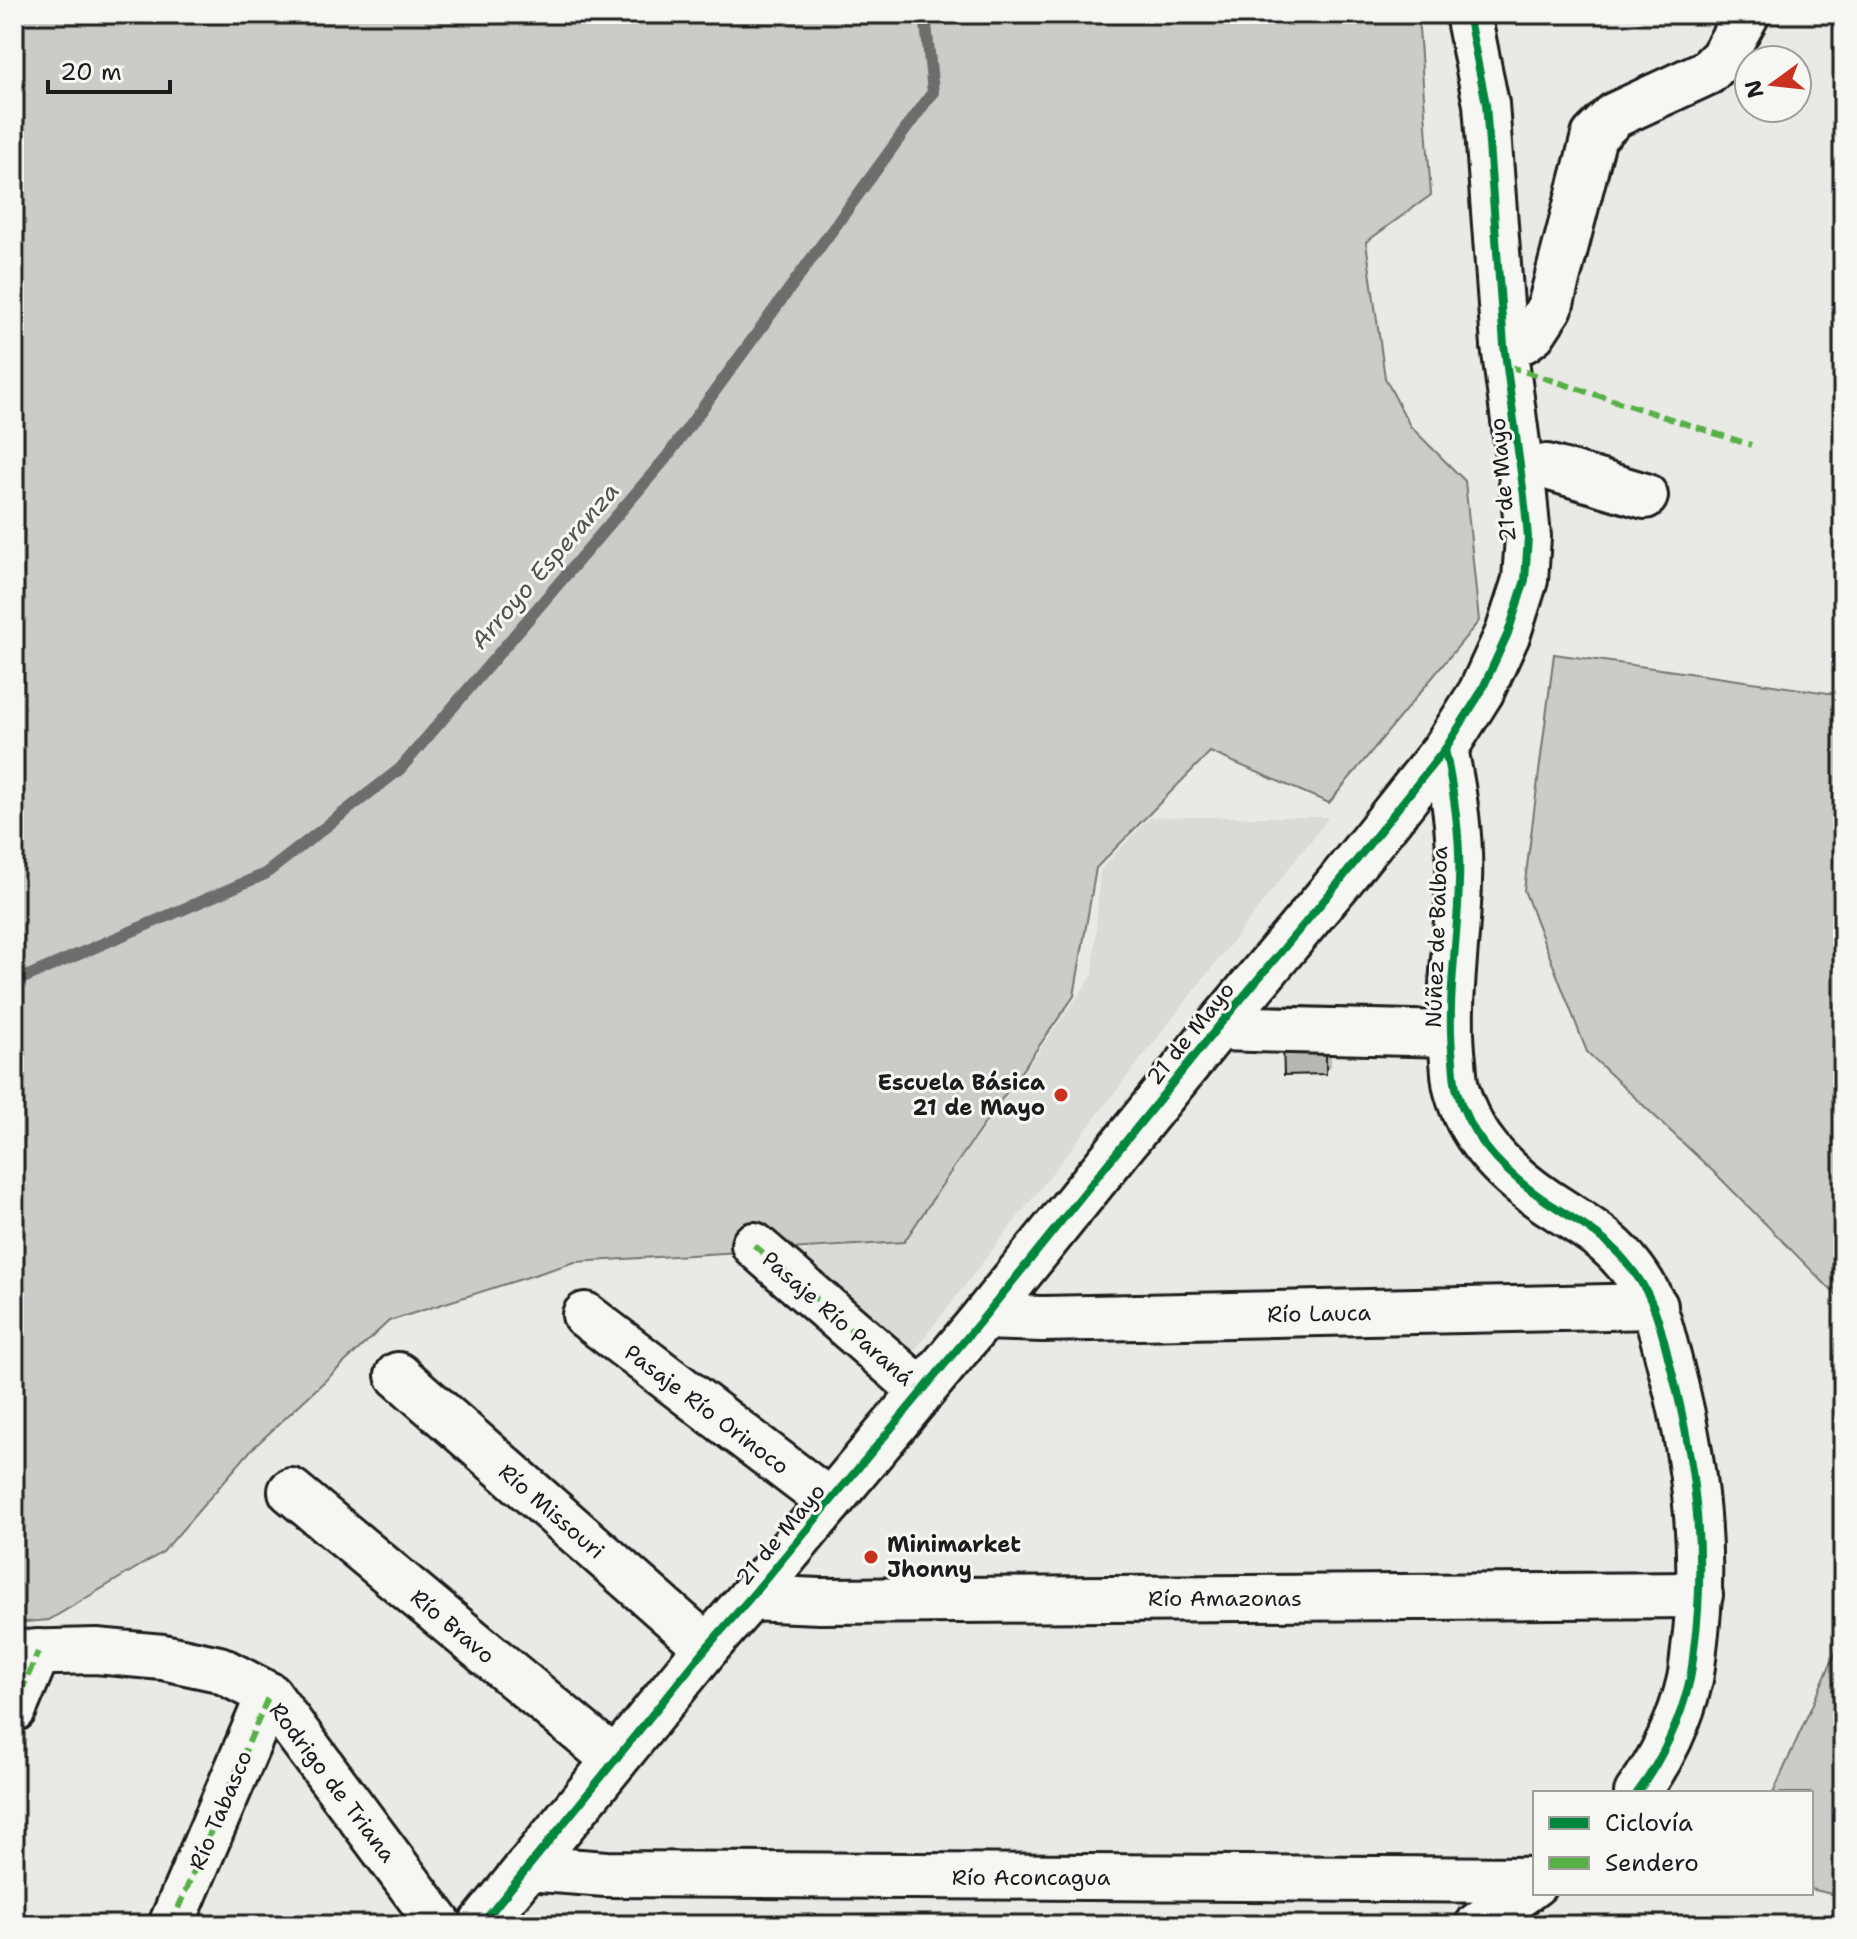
<svg xmlns="http://www.w3.org/2000/svg" width="1857" height="1939" font-family="'Shantell Sans',sans-serif">
  <style>
    .built { fill: #dadad6 }
    .green { fill: #cbcbc7; stroke: #747472; stroke-width: 2 }
    .shadow { fill: #0003 }
    .lines { fill: none; stroke-linecap: round; stroke-linejoin: round }
    .stream { stroke: #6d6d6c; stroke-width: 12 }
    .building { fill: #b6b6b3; stroke: #1c1c1c; stroke-width: 2 }
    .minor-casing { stroke: #1c1c1c; stroke-width: 50 }
    .minor { stroke: #f6f6f2; stroke-width: 44 }
    .quiet { stroke: #55b145; stroke-width: 6; stroke-dasharray: 12 6; stroke-linecap: butt }
    .cycleway-casing { stroke: #f6f6f2; stroke-width: 13 }
    .cycleway { stroke: #00873e; stroke-width: 8 }
    .poi-dot { fill: #c8321e; stroke: #f6f6f2; stroke-width: 3 }
    .labels { text-anchor: middle; stroke-width: 6; stroke-linejoin: round; paint-order: stroke }
    .street-label { font-size: 22px; fill: #1c1c1c; stroke: #f6f6f2 }
    .poi-label { font-size: 22px; font-weight: bold; fill: #1c1c1c; stroke: #f6f6f2; text-anchor: end }
    .water-label { font-size: 24px; font-style: italic; fill: #525251; stroke: #f6f6f2 }
  </style>
  <rect width="100%" height="100%" fill="#e9e9e5"/>
  <filter id="ink" filterUnits="userSpaceOnUse"><feTurbulence type="fractalNoise" baseFrequency=".0125" numOctaves="2"/><feDisplacementMap in="SourceGraphic" scale="16" xChannelSelector="R" yChannelSelector="G"/><feConvolveMatrix kernelMatrix="1 2 1 2 8 2 1 2 1" color-interpolation-filters="sRGB"/></filter>
  <g filter="url(#ink)">
    <!-- built -->
    <path class="built" d="M1150,817H1329L909,1357L772,1254L903,1241L1093,975L1100,870Z"/>
    <!-- green -->
    <g class="green">
      <path d="M14,14H1418L1431,195L1366,242L1385,378L1410,426L1465,481L1479,621L1329,803L1210,752L1096,868L1074,996L950,1173L904,1242L575,1262L389,1321L251,1450L163,1552L49,1620L14,1623Z"/>
      <path d="M1554,654L1843,695V1302L1719,1177L1587,1052L1524,890Z"/>
      <path d="M1843,1636V1897L1811,1889V1793H1773Z"/>
    </g>
    <!-- shadow -->
    <path class="shadow" d="M1331,1036V1066L1325,1072L1286,1073Z"/>
    <g class="lines">
      <!-- stream -->
      <path class="stream" d="M14,982L265,874L400,769L666,458L933,92L925,14"/>
    </g>
    <!-- building -->
    <path class="building" d="M1326,1041V1074L1284,1075L1283,1042Z"/>
    <g class="lines">
      <!-- minor casing -->
      <g class="minor-casing">
        <g id="minor">
          <path d="M1504,345L1524,340L1533,333L1550,307L1594,136L1615,115L1708,72L1722,58L1747,14"/>
          <path d="M1547,467L1645,496"/>
          <path d="M1445,749C1454,792 1461,836 1459,881C1458,941 1446,1001 1453,1061C1454,1071 1454,1082 1457,1091C1470,1139 1506,1174 1546,1201C1575,1220 1605,1236 1627,1263C1656,1297 1660,1327 1671,1368C1695,1459 1707,1555 1694,1649C1693,1659 1692,1669 1690,1679C1681,1719 1662,1760 1637,1793"/>
          <path d="M1217,1028L1450,1034"/>
          <path d="M754,1245L922,1391"/>
          <path d="M585,1315L830,1502"/>
          <path d="M984,1317L1042,1319L1655,1306"/>
          <path d="M398,1375L707,1647"/>
          <path d="M291,1491L615,1760"/>
          <path d="M750,1598L820,1601L1700,1595"/>
          <path d="M14,1653L96,1651L163,1657L219,1669L269,1695L440,1925"/>
          <path d="M14,1709L38,1652"/>
          <path d="M527,1868L606,1874L1535,1880"/>
          <path d="M171,1925L269,1695"/>
          <path d="M481,1925L707,1647L750,1598L984,1317L1217,1028L1340,881L1445,749L1481,692L1508,633L1525,580L1528,537L1524,496L1504,345L1486,104L1468,14"/>
          <path d="M1478,1925L1535,1883"/>
        </g>
      </g>
      <!-- minor -->
      <use href="#minor" class="minor"/>
      <!-- quiet -->
      <g class="quiet">
        <path d="M1508,366L1751,445"/>
        <path d="M754,1245L922,1391"/>
        <path d="M14,1709L38,1652"/>
        <path d="M171,1925L269,1695"/>
      </g>
      <!-- cycleway casing -->
      <g class="cycleway-casing">
        <g id="cycleway">
          <path d="M1445,749C1454,792 1461,836 1459,881C1458,941 1446,1001 1453,1061C1454,1071 1454,1082 1457,1091C1470,1139 1506,1174 1546,1201C1575,1220 1605,1236 1627,1263C1656,1297 1660,1327 1671,1368C1695,1459 1707,1555 1694,1649C1693,1659 1692,1669 1690,1679C1681,1719 1662,1760 1637,1793"/>
          <path d="M481,1925L707,1647L750,1598L984,1317L1217,1028L1340,881L1445,749L1481,692L1508,633L1525,580L1528,537L1524,496L1504,345L1486,104L1468,14"/>
        </g>
      </g>
      <!-- cycleway -->
      <use href="#cycleway" class="cycleway"/>
    </g>
  </g>
  <!-- markers -->
  <g class="poi-dot">
    <circle cx="1061" cy="1095" r="8"/>
    <circle cx="871" cy="1557" r="8"/>
  </g>
  <g class="labels">
    <!-- street labels -->
    <g class="street-label">
      <text transform="translate(1502 480) rotate(-95)" y="8">21 de Mayo</text>
      <text transform="translate(1436 937) rotate(-88)" y="8">Núñez de Balboa</text>
      <text transform="translate(1190 1033) rotate(-51)" y="8">21 de Mayo</text>
      <text transform="translate(1319 1313) rotate(-1)" y="8">Río Lauca</text>
      <text transform="translate(838 1318) rotate(41)" y="8">Pasaje Río Paraná</text>
      <text transform="translate(707 1409) rotate(37)" y="8">Pasaje Río Orinoco</text>
      <text transform="translate(552 1511) rotate(41)" y="8">Río Missouri</text>
      <text transform="translate(780 1534) rotate(-50)" y="8">21 de Mayo</text>
      <text x="1225" y="1606">Río Amazonas</text>
      <text transform="translate(453 1626) rotate(40)" y="8">Río Bravo</text>
      <text transform="translate(333 1782) rotate(53)" y="8">Rodrigo de Triana</text>
      <text transform="translate(220 1810) rotate(-67)" y="8">Río Tabasco</text>
      <text x="1031" y="1885">Río Aconcagua</text>
    </g>
    <!-- poi labels -->
    <g class="poi-label">
      <text x="1045" y="1090">Escuela Básica<tspan x="1045" dy="25">21 de Mayo</tspan></text>
      <text x="887" y="1552" text-anchor="start">Minimarket<tspan x="887" dy="25">Jhonny</tspan></text>
    </g>
    <!-- water labels -->
    <g class="water-label">
      <text transform="translate(545 566) rotate(-49)" y="8">Arroyo Esperanza</text>
    </g>
  </g>
  <!-- margin -->
  <rect width="1857" height="1939" fill="none" stroke="#f6f6f2" stroke-width="48"/>
  <rect x="24" y="24" width="1809" height="1891" fill="none" stroke="#1c1c1c" stroke-width="3" filter="url(#ink)"/>
  <!-- legend -->
  <rect x="1533" y="1791" width="280" height="104" fill="#f6f6f2" stroke="#9f9f9c" stroke-width="2"/>
  <rect x="1549" y="1817" width="40" height="12" fill="#00873e" stroke="#9f9f9c" stroke-width="2"/>
  <text x="1605" y="1831" font-size="24" fill="#1c1c1c">Ciclovía</text>
  <rect x="1549" y="1857" width="40" height="12" fill="#55b145" stroke="#9f9f9c" stroke-width="2"/>
  <text x="1605" y="1871" font-size="24" fill="#1c1c1c">Sendero</text>
  <!-- north arrow -->
  <g transform="translate(1773 84) rotate(255)"><circle r="38" fill="#f6f6f2" stroke="#9f9f9c" stroke-width="2"/>
  <path d="M0-6L14 30L0 20L-14 30Z" fill="#c8321e"/>
  <text y="-12" font-size="22" font-weight="bold" text-anchor="middle" fill="#1c1c1c">N</text>
  </g>
  <!-- scale -->
  <path d="M48 80v12h122v-12" fill="none" stroke="#1c1c1c" stroke-width="4"/>
  <text x="60" y="80" font-size="24" fill="#1c1c1c" stroke="#f6f6f2" stroke-width="6" paint-order="stroke">20 m</text>
</svg>
